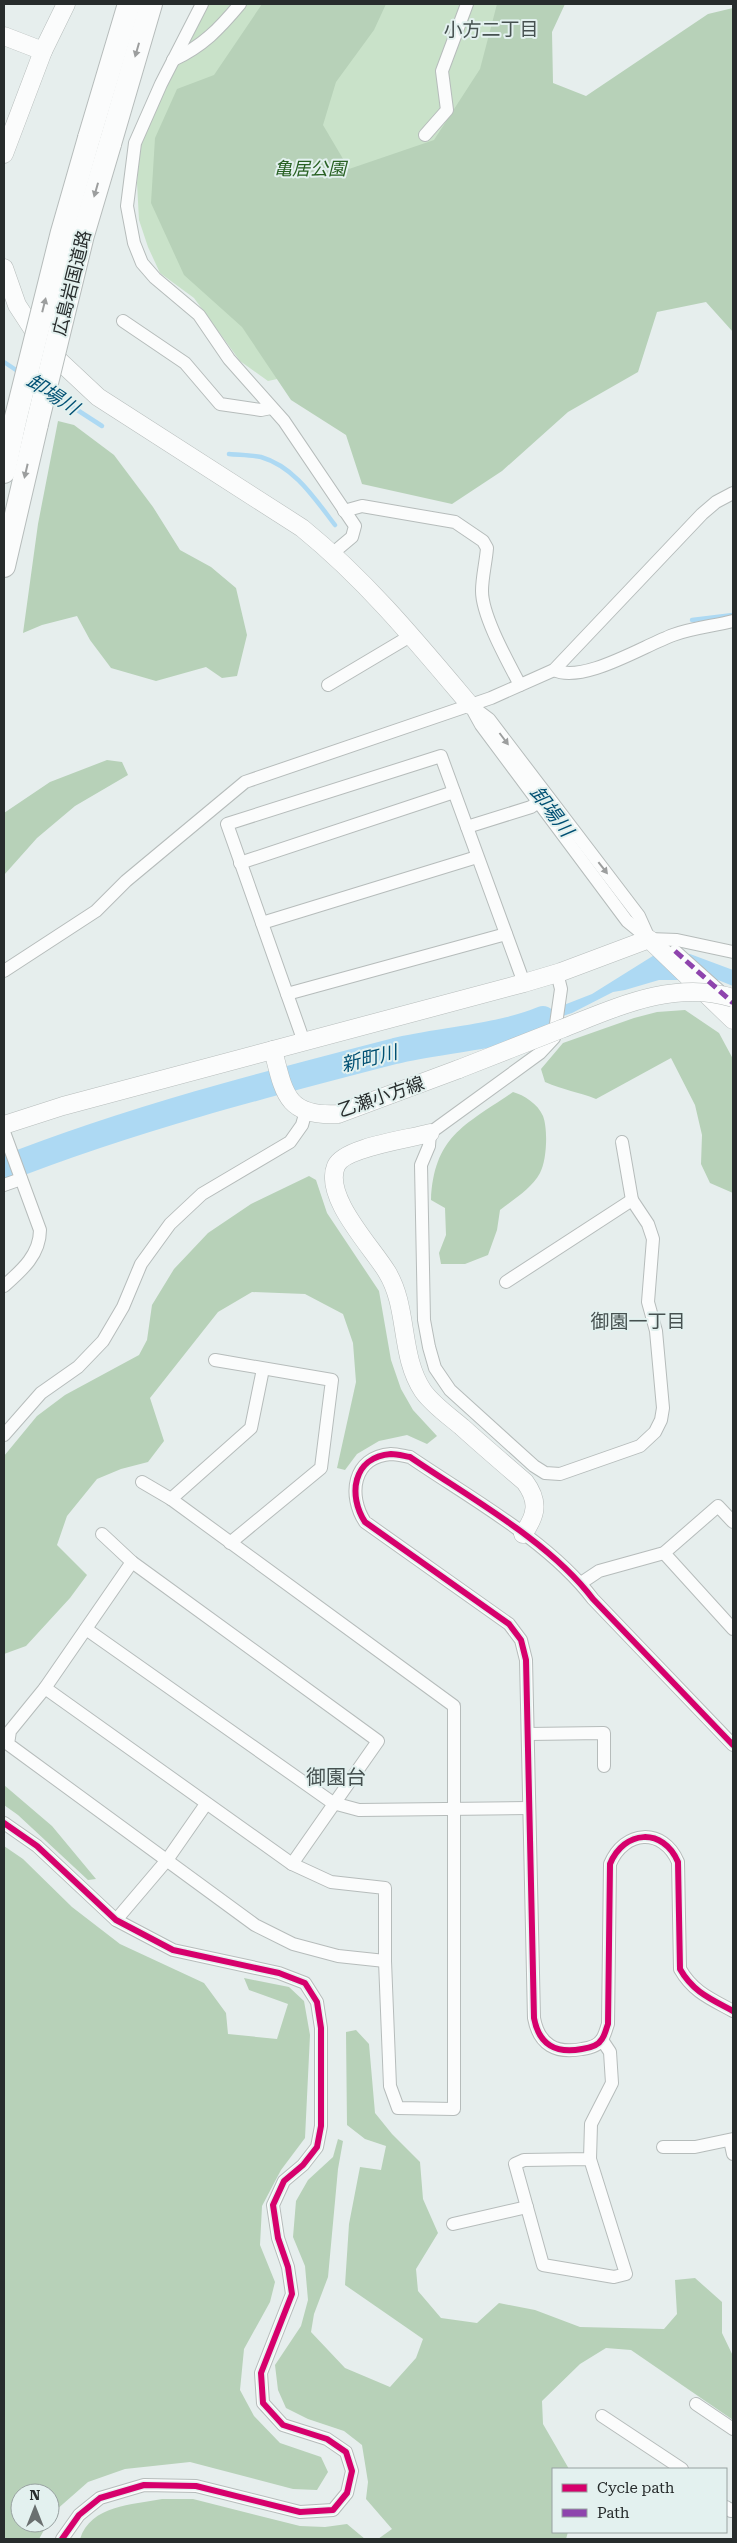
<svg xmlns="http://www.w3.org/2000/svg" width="737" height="2543" font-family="'Roboto Serif','Noto Sans JP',serif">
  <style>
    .green { fill: #c9e2c9 }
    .forest { fill: #b7d1b8 }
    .water { fill: #add9f3 }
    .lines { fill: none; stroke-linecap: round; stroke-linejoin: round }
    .stream { stroke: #add9f3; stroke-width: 4.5 }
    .river { stroke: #add9f3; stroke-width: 26 }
    .street-casing { stroke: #b6bcbb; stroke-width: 14 }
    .secondary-casing { stroke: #b6bcbb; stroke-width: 19 }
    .highway-casing { stroke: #b6bcbb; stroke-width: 24 }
    .street { stroke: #fbfcfc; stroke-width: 12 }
    .secondary { stroke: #fbfcfc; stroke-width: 18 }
    .highway { stroke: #fbfcfc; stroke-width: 22 }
    .secondary-bridge-casing { stroke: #b6bcbb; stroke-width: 19; stroke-linecap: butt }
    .highway-bridge-casing { stroke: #b6bcbb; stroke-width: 24; stroke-linecap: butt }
    .secondary-bridge { stroke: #fbfcfc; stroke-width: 18 }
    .highway-bridge { stroke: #fbfcfc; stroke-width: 22 }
    .quiet { stroke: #8e44ad; stroke-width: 5; stroke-dasharray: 10 5; stroke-linecap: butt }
    .cycleway-casing { stroke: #e3f1ef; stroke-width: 9 }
    .cycleway { stroke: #d6006c; stroke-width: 6 }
    .oneway { fill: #9c9e9e }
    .labels { text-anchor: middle; stroke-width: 4; stroke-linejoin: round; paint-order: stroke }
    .park-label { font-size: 18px; font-style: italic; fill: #296124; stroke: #e3f1ef }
    .street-label { font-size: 18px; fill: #272c2c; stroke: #e3f1ef }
    .neighbourhood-label { font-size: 19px; fill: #465150; stroke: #e3f1ef }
    .water-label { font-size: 19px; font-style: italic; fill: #005073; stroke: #e3f1ef }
    .quarter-label { font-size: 20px; fill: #465150; stroke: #e3f1ef }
  </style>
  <rect width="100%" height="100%" fill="#e6eeed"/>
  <!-- green -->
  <path class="green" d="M205,4H545L291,376L268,381L240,361L194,298L160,273L148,247L139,220L137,183L140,145L151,119Z"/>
  <!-- forest -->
  <g class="forest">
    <path d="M262,4H386L374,30L336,82L323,125L349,169L434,140L480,69L497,4H565L552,32L553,83L586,96L708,14L733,8V332L706,302L657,312L638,372L568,412L502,471L452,504L362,484L346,435L291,400L242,327L184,275L151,203L155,138L177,89L214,75Z"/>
    <path d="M58,421L74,425L114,455L153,507L180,550L211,567L236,588L247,635L237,676L222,678L206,667L156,681L111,668L90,640L77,616L42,625L23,633L38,524Z"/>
    <path d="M107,760L122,762L128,775L75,806L37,838L4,875V813L50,782Z"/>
    <path d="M685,1010L719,1033L733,1059V1193L710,1183L701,1164L702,1135L695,1105L671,1058L596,1099C579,1092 563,1090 545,1082L541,1069L563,1043L634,1018L657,1012Z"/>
    <path d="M513,1092C524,1095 538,1104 543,1116C548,1129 547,1160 540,1173C532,1188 514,1199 500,1210L497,1230L488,1255L465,1264H441L439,1253L446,1235L445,1208L431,1200C434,1136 465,1125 513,1092Z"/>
    <path d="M309,1176L316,1180L327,1213L379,1291L391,1360L401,1389L413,1410L437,1436L427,1444L407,1435L379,1441L357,1454L345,1470L337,1468L356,1382L353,1343L343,1314L305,1294L252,1292L218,1312L150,1398L164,1441L148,1462L121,1469L97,1479L67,1516L57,1545L87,1575L70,1598L26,1646L4,1654V1456L37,1416L65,1395L139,1355L147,1340L152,1305L174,1269L208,1233L251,1204Z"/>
    <path d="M4,1785L52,1826L96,1879L88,1880L18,1815L4,1805Z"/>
    <path d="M4,1846L23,1859L72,1907L120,1944L204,1983L226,2013L228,2034L277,2039L288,2004L249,1990L244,1978L289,1987L304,2001L310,2035L305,2138L281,2170L262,2206L260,2245L275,2282L270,2302L244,2349L240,2390L254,2416L280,2443L321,2457L328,2472L317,2490L293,2489L190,2462L125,2469L88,2482L55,2511L50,2520V2493H20V2523H48L39,2539H4Z"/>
    <path d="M356,2030L369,2044L375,2113L392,2134L420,2162L423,2199L438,2233L416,2269L418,2291L441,2318L477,2323L499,2303L535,2310L580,2327L664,2329L677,2314L675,2280L695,2278L722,2302V2333L733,2356V2420L631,2350L606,2348L580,2364L542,2401L543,2424L569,2469H553V2532H568L566,2539H378L392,2529L366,2499L368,2482L362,2445L344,2431L308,2419L286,2408L278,2390L275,2365L301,2326L308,2300L305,2266L293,2237L296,2201L308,2180L333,2157L338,2139L343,2141L338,2169L328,2277L314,2314L311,2332L345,2368L390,2387L416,2358L423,2339L345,2285L349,2224L360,2167L381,2170L386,2146L365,2139L347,2125L346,2032Z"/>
    <path d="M162,2499H193L300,2526L325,2527L347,2524L365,2539H80C91,2505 132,2505 162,2499Z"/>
  </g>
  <!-- water -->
  <path class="water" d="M656,954H690L733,970V986L718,980H659L625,990L613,992L572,1013L527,1028L508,1029L535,1021L551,1010L592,994Z"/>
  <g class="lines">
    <!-- stream -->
    <g class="stream">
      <path d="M4,362L19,372"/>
      <path d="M51,393L102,426"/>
      <path d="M229,454C239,455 251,455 261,457C295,467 315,499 335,525"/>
      <path d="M692,620L733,615"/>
    </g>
    <!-- river -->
    <path class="river" d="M4,1169C131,1119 263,1085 395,1051C442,1040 500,1037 543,1019"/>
    <!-- street casing -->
    <g class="street-casing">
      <g id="street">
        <path d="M202,4L161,84L135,143L127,206L134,243L142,263L155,278L199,315L229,359L284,421L355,526L352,537L333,553"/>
        <path d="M173,60C203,46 219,29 240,4"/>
        <path d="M425,135L447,110L442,71L467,4"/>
        <path d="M123,321L185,363L220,404L261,410L271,408"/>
        <path d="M344,511L362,506L455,522L483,541L487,548C486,562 482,577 482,591C482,616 508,662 520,685"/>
        <path d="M554,670C583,684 643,646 673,635C692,628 714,626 733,621"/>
        <path d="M328,685L412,635"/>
        <path d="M470,705L481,725L627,921L649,939L677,940L733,952"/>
        <path d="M473,707L489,719L639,916L648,936"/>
        <path d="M467,827L531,807L538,802"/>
        <path d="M240,863L454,792"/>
        <path d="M262,923L477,857"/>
        <path d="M675,951L724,995"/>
        <path d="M4,971L96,911L126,881L245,782L491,698L554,670L702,514L716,502L733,493"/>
        <path d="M287,994L506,934"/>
        <path d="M304,1042L227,824L441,756L524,983"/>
        <path d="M4,1132L40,1230C40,1255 21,1271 4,1286"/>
        <path d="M622,1142L632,1200"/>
        <path d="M4,1185L21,1179"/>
        <path d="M506,1282L632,1200L648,1224L653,1239L648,1302L656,1331L663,1408L661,1420L655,1432L640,1446L560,1474L545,1473L534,1466L450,1390L435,1368L429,1347L424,1320L421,1165L429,1146L430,1133L540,1053L554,1038L561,989L557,973"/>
        <path d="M215,1360L332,1380L321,1468L230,1543"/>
        <path d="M4,1435L41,1393L78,1367L103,1341L123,1307L141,1264L170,1224L202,1194L290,1142L302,1125L306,1111"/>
        <path d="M171,1499L251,1428L263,1369"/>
        <path d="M102,1534L132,1562L378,1741L292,1864"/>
        <path d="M664,1553L733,1629"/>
        <path d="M132,1562L45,1688L10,1731L8,1744L255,1925L293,1944L338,1956L385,1961"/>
        <path d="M581,1583L599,1571L664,1553L718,1506L733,1522"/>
        <path d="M86,1629L333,1803L359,1810L529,1808"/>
        <path d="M45,1688L292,1864L331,1882L385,1888V1961L390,2086L398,2108L454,2109V1706L171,1499L142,1482"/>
        <path d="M528,1734L604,1733V1766"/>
        <path d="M733,1745L593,1599C549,1541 470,1498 410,1457C404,1456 397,1454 391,1454C352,1457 348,1496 365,1522L509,1624L521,1640L526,1660L534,2018C539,2045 556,2054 582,2049C590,2048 598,2046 602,2039C605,2035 606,2029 608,2024L610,1864C624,1830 663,1827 678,1862L680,1969C693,1992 711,1999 733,2011"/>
        <path d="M4,1823L37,1846L116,1920L173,1950L279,1973L305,1983L317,2002L321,2028V2126L317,2147L303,2165L284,2181L273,2205L278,2238L288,2267L292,2294L261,2373L263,2403L283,2425L327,2439L346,2452L352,2471L347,2493L333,2510L300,2512L196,2486L144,2485L100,2498L79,2515L62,2539"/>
        <path d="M116,1920L167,1860L206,1804"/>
        <path d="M730,2140L733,2154"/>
        <path d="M663,2147H695L733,2139"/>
        <path d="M590,2159L524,2160L515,2164L543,2265L614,2277L626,2274L590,2159L591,2124L612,2083L610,2052L602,2040"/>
        <path d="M453,2224L527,2207"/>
        <path d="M696,2404L733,2429"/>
        <path d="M602,2416L682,2469"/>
        <path d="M726,2507L731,2511L733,2509"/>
      </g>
    </g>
    <!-- secondary casing -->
    <g class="secondary-casing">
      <g id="secondary">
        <path d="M4,36L43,51"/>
        <path d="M4,154L43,51L66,4"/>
        <path d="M4,268L17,305L32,328L51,353L98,397L302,528C366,580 417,642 470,705"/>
        <path d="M273,1050C284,1093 286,1117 338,1114L459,1069"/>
        <path d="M4,1125L63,1106L524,983L561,972L649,939L733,1020"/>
        <path d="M430,1133C410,1139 344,1147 336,1166C323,1197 372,1247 387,1272C409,1308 399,1355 423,1391C433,1405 449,1416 462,1427C483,1446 504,1464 525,1482C539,1501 537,1515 523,1534"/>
      </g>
    </g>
    <!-- highway casing -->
    <g class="highway-casing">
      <g id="highway">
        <path d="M89,138L129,4"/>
        <path d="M110,144L151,4"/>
        <path d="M4,472L15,421"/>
        <path d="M4,566L37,424"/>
      </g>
    </g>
    <!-- street -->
    <use href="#street" class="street"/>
    <!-- secondary -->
    <use href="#secondary" class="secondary"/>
    <!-- highway -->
    <use href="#highway" class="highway"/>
    <!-- secondary-bridge casing -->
    <g class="secondary-bridge-casing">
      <path id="secondary-bridge" d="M459,1069C493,1056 527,1042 561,1029C615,1008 675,979 733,998"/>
    </g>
    <!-- highway-bridge casing -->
    <g class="highway-bridge-casing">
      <g id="highway-bridge">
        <path d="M15,421L62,232L89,138"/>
        <path d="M37,424L83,235L110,144"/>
      </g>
    </g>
    <!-- secondary-bridge -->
    <use href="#secondary-bridge" class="secondary-bridge"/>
    <!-- highway-bridge -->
    <use href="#highway-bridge" class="highway-bridge"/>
    <!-- quiet -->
    <path class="quiet" d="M675,951L733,1003"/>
    <!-- cycleway casing -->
    <g class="cycleway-casing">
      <g id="cycleway">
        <path d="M733,1745L593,1599C549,1541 470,1498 410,1457C404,1456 397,1454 391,1454C352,1457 348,1496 365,1522L509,1624L521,1640L526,1660L534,2018C539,2045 556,2054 582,2049C590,2048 598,2046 602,2039C605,2035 606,2029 608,2024L610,1864C624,1830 663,1827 678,1862L680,1969C693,1992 711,1999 733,2011"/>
        <path d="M4,1823L37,1846L116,1920L173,1950L279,1973L305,1983L317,2002L321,2028V2126L317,2147L303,2165L284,2181L273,2205L278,2238L288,2267L292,2294L261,2373L263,2403L283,2425L327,2439L346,2452L352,2471L347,2493L333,2510L300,2512L196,2486L144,2485L100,2498L79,2515L62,2539"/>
      </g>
    </g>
    <!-- cycleway -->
    <use href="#cycleway" class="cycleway"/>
  </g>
  <!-- one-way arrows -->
  <defs><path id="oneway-solid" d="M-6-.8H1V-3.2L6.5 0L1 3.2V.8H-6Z" transform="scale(1.25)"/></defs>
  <g class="oneway">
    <use href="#oneway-solid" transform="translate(137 50) rotate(106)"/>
    <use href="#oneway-solid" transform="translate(96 190) rotate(106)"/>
    <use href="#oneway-solid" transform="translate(44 305) rotate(-76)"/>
    <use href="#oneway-solid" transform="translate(26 471) rotate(103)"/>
    <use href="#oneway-solid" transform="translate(504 739) rotate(53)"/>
    <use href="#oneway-solid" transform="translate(603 868) rotate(52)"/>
  </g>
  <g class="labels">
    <!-- park labels -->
    <g class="park-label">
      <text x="310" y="175">亀居公園</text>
    </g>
    <!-- street labels -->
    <g class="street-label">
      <text transform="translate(72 283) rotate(-76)" y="6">広島岩国道路</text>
      <text transform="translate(381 1097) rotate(-19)" y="6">乙瀬小方線</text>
    </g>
    <!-- neighbourhood labels -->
    <g class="neighbourhood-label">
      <text x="491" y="36">小方二丁目</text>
      <text x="638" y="1328">御園一丁目</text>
    </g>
    <!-- water labels -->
    <g class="water-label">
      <text transform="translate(53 394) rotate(33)" y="7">卸場川</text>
      <text transform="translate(552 811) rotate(53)" y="7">卸場川</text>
      <text transform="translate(369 1058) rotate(-14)" y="7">新町川</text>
    </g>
    <!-- quarter labels -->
    <g class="quarter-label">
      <text x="336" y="1784">御園台</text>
    </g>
  </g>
  <!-- border -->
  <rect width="737" height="2543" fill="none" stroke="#272c2c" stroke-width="10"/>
  <!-- legend -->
  <rect x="552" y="2468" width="175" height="65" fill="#e3f1ef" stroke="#98a2a1"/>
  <rect x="562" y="2484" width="25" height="8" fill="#d6006c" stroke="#98a2a1"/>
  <text x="597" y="2493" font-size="15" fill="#272c2c">Cycle path</text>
  <rect x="562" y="2509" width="25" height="8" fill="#8e44ad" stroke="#98a2a1"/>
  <text x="597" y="2518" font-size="15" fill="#272c2c">Path</text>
  <!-- north arrow -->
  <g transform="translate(35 2508)"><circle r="24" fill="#e3f1ef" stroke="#98a2a1"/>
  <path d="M0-4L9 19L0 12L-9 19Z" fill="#6a7070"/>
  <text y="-8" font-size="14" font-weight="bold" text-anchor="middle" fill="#272c2c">N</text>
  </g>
</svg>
